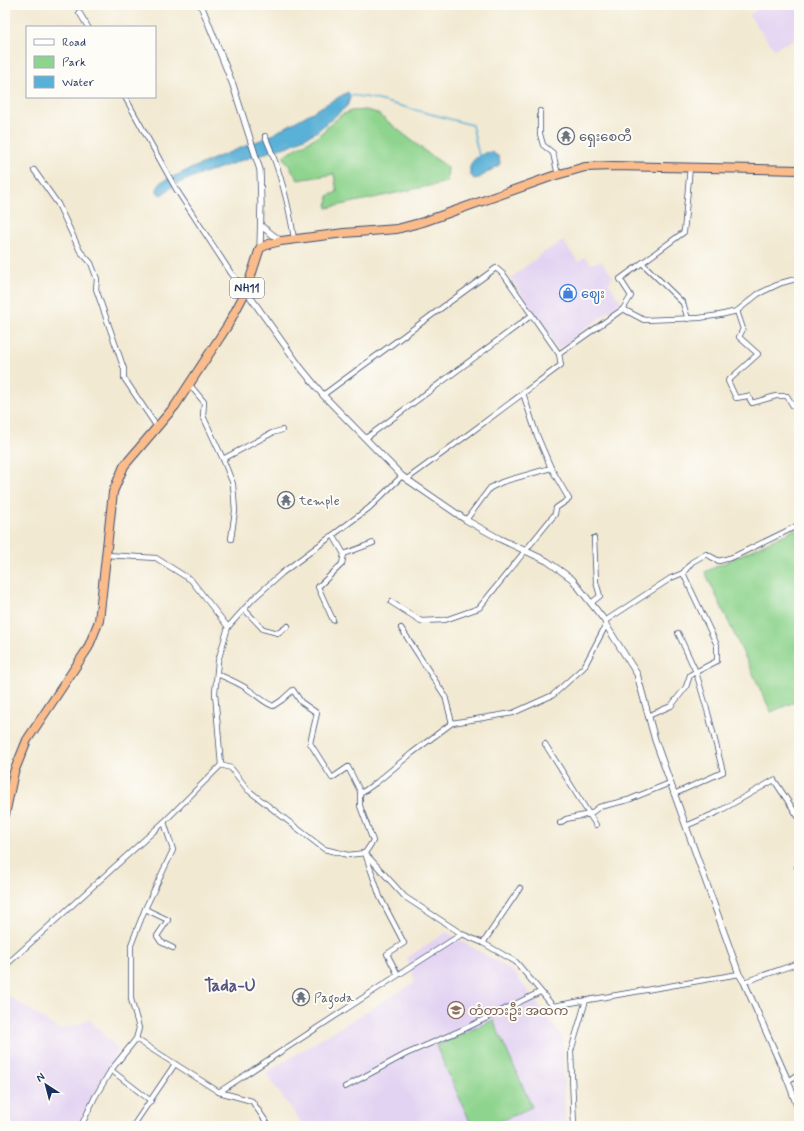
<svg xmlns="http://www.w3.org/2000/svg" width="804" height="1131" font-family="Mynerve,'Noto Sans Myanmar',sans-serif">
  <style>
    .built { fill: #e3d3f2 }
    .green { fill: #8fd48e; stroke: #558276 }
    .water { fill: #5ab1d7; stroke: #3a709a }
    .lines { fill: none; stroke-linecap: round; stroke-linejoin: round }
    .stream { stroke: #5ab1d7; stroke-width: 1.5 }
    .minor-casing { stroke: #3b4b6f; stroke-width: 6 }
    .tertiary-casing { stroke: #3b4b6f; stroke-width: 7 }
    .trunk-casing { stroke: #3b4b6f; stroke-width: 10 }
    .minor { stroke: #fff; stroke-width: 4.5 }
    .tertiary { stroke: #fff; stroke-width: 5.5 }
    .trunk { stroke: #fabc8b; stroke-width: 8 }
    .labels { text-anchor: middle; stroke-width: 4; stroke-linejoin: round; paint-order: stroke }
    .shield { fill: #fdfcf7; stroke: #5f6c8c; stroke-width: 1 }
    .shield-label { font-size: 12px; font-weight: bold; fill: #1b2f5e }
    .worship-label { font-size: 13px; fill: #5b616d; stroke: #fdfcf7; text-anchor: start }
    .shop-label { font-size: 13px; fill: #366cbe; stroke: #fdfcf7; text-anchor: start }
    .education-label { font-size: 13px; fill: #785e54; stroke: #fdfcf7; text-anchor: start }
    .district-label { font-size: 17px; font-weight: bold; fill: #565482; stroke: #fdfcf7 }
  </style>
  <rect width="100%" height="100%" fill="#fdfcf7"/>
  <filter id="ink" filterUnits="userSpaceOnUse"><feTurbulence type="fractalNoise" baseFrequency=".025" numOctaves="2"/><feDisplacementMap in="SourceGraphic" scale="8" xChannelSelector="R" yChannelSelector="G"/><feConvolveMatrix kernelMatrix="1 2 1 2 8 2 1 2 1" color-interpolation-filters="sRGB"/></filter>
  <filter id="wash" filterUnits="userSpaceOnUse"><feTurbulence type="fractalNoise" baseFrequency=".012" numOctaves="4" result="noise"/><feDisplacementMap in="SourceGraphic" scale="16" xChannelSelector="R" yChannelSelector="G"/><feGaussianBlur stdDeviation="0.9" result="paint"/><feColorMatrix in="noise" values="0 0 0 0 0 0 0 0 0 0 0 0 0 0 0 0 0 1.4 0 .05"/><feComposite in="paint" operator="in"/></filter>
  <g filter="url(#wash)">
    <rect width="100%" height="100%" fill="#f2e9d2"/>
    <!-- built -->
    <g class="built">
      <path d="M766,5H799V37L774,49L749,15Z"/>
      <path d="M563,241L578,262L585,257L591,264L601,261L613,277L608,283L621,302L558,349L511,278L543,253Z"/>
      <path d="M446,932L513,971L563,1038L565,1126H304L265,1073L415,982L407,958Z"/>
      <path d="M5,994L59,1029L74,1026L89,1019L118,1050L77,1126H5Z"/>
    </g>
    <!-- green -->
    <g class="green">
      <path d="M366,110L377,113L430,155L448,167L447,182L327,208L328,196L337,192L334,174L298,180L283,156L318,136L341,115L351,111Z"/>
      <path d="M796,529L799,537V700L771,712L705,572Z"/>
      <path d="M493,1020L532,1107L490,1126H472L436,1046Z"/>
    </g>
    <!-- water -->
    <g class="water">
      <path d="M348,92L350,98L347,106L316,132L289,146L245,159L226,166L195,176L175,185L161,195L157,192V189L161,182L218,157L268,137Z"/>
      <path d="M492,152L499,157L500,163L499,165L479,178L474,179C462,166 478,152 492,152Z"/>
    </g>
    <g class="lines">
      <!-- stream -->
      <path class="stream" d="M349,95L371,98L472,125L479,156"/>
    </g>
  </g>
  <g filter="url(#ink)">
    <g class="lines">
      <!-- minor casing -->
      <g class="minor-casing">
        <g id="minor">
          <path d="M79,12L88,27"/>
          <path d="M125,97L176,189L231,273L246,291"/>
          <path d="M540,111V134L543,145L553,153L558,175"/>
          <path d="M265,136C279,168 289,204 294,239"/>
          <path d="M34,170L58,204L80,251L91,263L97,279L96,289L124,369V378L157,427"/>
          <path d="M642,263L683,303L688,319"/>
          <path d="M623,309L644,320L699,318L720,315L737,311L758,294L781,283L799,278"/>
          <path d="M737,311L743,329L739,337L758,354L728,381L736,398L748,396L752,403L776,396H787L793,406L799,409"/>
          <path d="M189,384L204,402L203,416L223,459L233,484L235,511L231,539"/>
          <path d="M323,395L496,268L504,275L559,354"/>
          <path d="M366,438L532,315"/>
          <path d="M223,459L272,433L282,430"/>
          <path d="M407,479L466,436L561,365L559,354L623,309L631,296L620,279L684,232L690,167"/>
          <path d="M466,520L490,488L502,482L551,468"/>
          <path d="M344,554L373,543"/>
          <path d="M106,555L156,558L191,580L228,627"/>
          <path d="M391,602L421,621L445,620L479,608L555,514L556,508L569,499L551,468L536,433L523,393"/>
          <path d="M591,603L600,596L596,582L594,538"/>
          <path d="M244,609L263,629L278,633L288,626"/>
          <path d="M333,620L318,587L342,564L344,554L333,535"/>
          <path d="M605,621L671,578L683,573L692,562L706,554L719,561L733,557L795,527L799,522"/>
          <path d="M401,628L445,696L452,723"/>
          <path d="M217,674C229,679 239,683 249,690C257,695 263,702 273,706L282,700L293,690L301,702L317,713L310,743L332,778L348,767L361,793"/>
          <path d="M648,716L671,706L686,687L690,675L717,661V645L683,573"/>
          <path d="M545,744L596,825"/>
          <path d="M221,765L231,768L248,790L324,849L348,855L365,853L405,897L462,934L483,943L516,962L553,1006L739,974"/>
          <path d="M674,794L723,772L708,713L696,672L678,633"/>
          <path d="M560,823L566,819L590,814L599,807L628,800L670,783"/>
          <path d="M686,826L718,812L774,780L799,818"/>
          <path d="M797,867L799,865"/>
          <path d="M145,909L168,920L157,936L161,942L173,948"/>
          <path d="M483,943L520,888"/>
          <path d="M5,966L164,822L221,765L215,693L218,661L228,627L254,598L282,573L369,508L402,476"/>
          <path d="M398,975L462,934"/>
          <path d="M744,982L799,963"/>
          <path d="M136,1039L219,1092L252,1101L269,1126"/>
          <path d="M111,1070L151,1101"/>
          <path d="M788,1081L799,1073"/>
          <path d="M345,1087L406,1054L464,1029L540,992"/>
          <path d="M219,1092L398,975L387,954L404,943L380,897L365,853L373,841L360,806V794L377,782L412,753L452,723L513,713L553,695L584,667L606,625"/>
          <path d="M81,1126L95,1097L111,1070L136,1039L139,1028L131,999V945L145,909L173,850L164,822"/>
          <path d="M133,1126L175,1064"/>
          <path d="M574,1126L571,1051L586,1000"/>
        </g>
      </g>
      <!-- tertiary casing -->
      <g class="tertiary-casing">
        <g id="tertiary">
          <path d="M201,5L233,85L260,170L261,203L260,248"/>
          <path d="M261,226L281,241"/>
          <path d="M246,291L301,368L323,395L402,476L466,520L500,539L547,561L572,579L605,621L606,625L637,674L655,740L739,974L744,982L788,1081L799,1111"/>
        </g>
      </g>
      <!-- trunk casing -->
      <g class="trunk-casing">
        <path id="trunk" d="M5,815L14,772L27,740L88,648L99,621L113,492L124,466L175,406L228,325L246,291L260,248L269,244L281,241L344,233L397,229L423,222L553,176L585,167L613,166L799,170"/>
      </g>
      <!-- minor -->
      <use href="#minor" class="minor"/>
      <!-- tertiary -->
      <use href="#tertiary" class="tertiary"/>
      <!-- trunk -->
      <use href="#trunk" class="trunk"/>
    </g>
  </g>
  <!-- icons -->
  <defs>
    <g id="temple-ring" transform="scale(0.9)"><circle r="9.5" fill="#fdfcf7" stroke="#6b7280" stroke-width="1.5"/><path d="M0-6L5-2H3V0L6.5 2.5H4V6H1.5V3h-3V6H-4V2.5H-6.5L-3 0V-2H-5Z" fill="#6b7280"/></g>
    <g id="shop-ring" transform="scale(0.9)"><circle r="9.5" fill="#fdfcf7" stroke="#3f7fe0" stroke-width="1.5"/><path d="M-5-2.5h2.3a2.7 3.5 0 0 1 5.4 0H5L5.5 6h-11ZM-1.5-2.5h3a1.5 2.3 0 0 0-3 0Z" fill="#3f7fe0"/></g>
    <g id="school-ring" transform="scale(0.9)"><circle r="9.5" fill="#fdfcf7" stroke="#8d6e63" stroke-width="1.5"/><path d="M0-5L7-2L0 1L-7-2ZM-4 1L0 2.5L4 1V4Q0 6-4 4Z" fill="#8d6e63"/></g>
  </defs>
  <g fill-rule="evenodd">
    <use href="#temple-ring" x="566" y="136"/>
    <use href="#shop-ring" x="568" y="293"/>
    <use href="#temple-ring" x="286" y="500"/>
    <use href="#temple-ring" x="301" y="997"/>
    <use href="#school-ring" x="456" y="1010"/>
  </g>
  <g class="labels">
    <!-- shield labels -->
    <rect class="shield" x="230" y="278" width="34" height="20" rx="3"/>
    <g class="shield-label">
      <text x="247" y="292">NH11</text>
    </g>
    <!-- worship labels -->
    <g class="worship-label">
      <text x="579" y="141">ရှေးစေတီ</text>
      <text x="299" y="505">temple</text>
      <text x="314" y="1002">Pagoda</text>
    </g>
    <!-- shop labels -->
    <g class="shop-label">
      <text x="581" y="298">ဈေး</text>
    </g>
    <!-- education labels -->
    <g class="education-label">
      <text x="469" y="1015">တံတားဦး အထက</text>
    </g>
    <!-- district labels -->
    <g class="district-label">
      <text x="230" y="991">Tada-U</text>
    </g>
  </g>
  <!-- margin -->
  <rect width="804" height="1131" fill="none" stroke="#fdfcf7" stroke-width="20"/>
  <!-- legend -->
  <rect x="26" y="26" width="130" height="72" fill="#fdfcf7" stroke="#a3aaba"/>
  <rect x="34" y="39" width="20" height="6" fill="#ffffff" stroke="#a3aaba"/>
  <text x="62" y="46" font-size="12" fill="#1b2f5e">Road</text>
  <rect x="34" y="56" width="20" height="12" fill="#8fd48e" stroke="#a3aaba"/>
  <text x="62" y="66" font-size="12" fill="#1b2f5e">Park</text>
  <rect x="34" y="76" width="20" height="12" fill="#5ab1d7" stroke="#a3aaba"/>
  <text x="62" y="86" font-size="12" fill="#1b2f5e">Water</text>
  <!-- north arrow -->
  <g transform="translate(46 1085) rotate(324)" stroke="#fdfcf7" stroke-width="3" paint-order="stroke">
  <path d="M0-3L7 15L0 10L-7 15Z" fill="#1b2f5e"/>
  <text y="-6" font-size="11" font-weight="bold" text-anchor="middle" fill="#1b2f5e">N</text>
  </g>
</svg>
